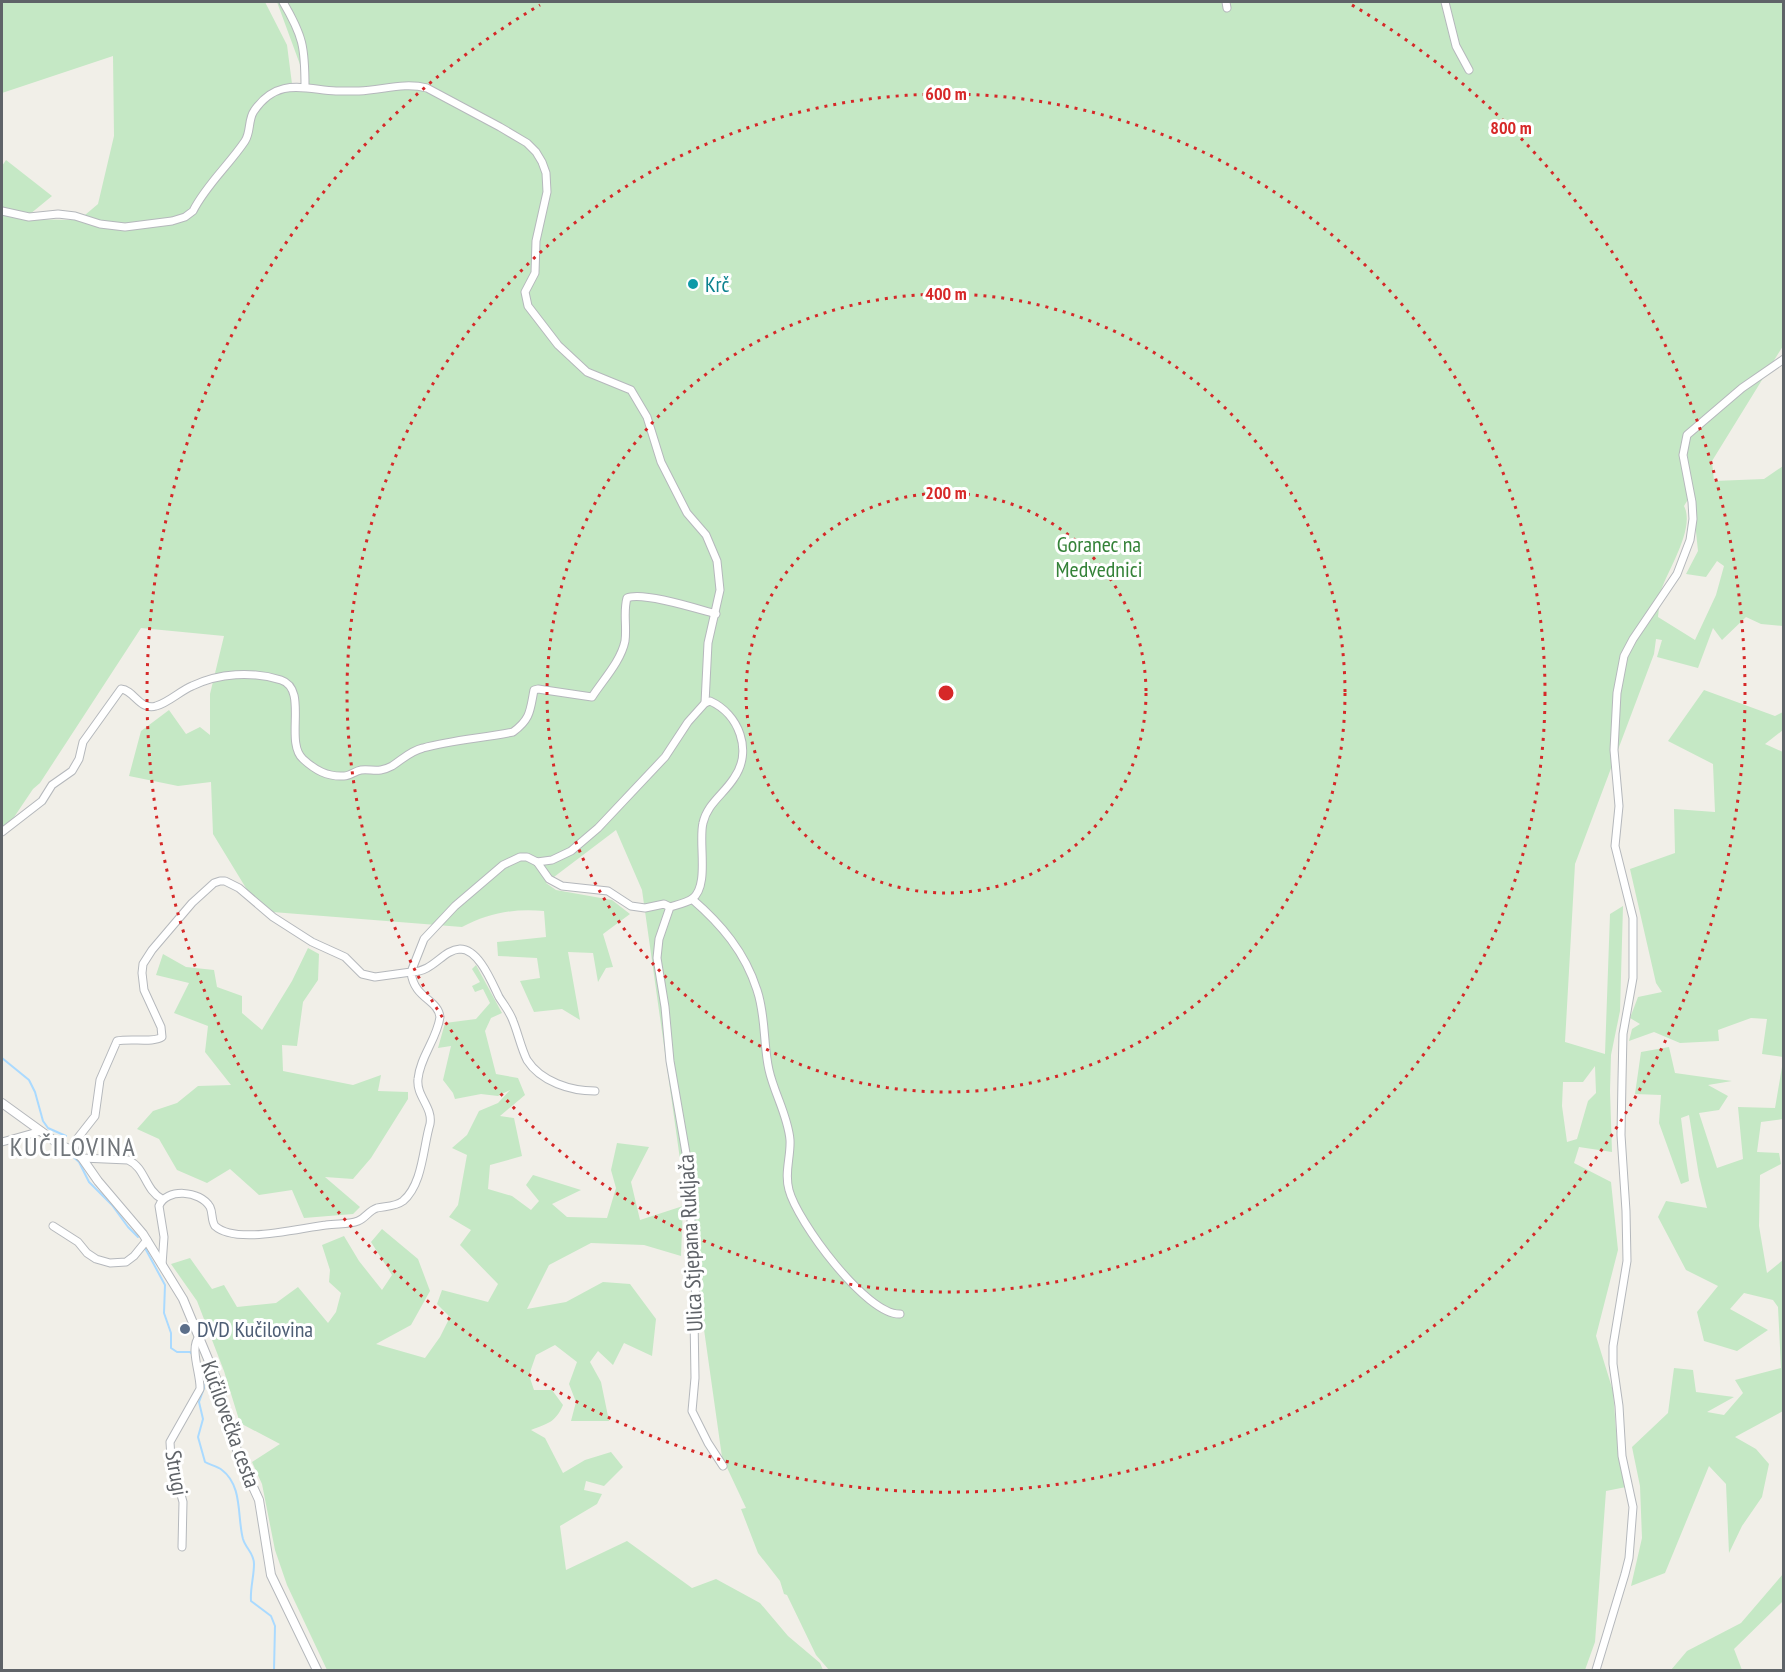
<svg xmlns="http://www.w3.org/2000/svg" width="1785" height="1672" font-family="'PT Sans Narrow',sans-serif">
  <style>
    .green { fill: #c5e8c5; fill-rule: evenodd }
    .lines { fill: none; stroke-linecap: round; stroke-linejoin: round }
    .stream { stroke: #aadaff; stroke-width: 2 }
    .minor-casing { stroke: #b5b8bc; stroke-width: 9 }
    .tertiary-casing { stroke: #b5b8bc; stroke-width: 10 }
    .minor { stroke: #fff; stroke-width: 7 }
    .tertiary { stroke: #fff; stroke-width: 8 }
    .ring { fill: none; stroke: #d62828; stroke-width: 3; stroke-dasharray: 3 6 }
    .culture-dot { fill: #0f9aa8; stroke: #fff; stroke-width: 2 }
    .service-dot { fill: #5c6f8a; stroke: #fff; stroke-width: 2 }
    .labels { text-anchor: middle; stroke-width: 6; stroke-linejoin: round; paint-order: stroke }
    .culture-label { font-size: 22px; fill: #0d838f; stroke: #fff; text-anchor: start }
    .park-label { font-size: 22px; fill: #348238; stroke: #fff }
    .street-label { font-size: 22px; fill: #5f6368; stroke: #fff }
    .service-label { font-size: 22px; fill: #4e5e75; stroke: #fff; text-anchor: start }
    .quarter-label { font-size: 26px; letter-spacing: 1.5px; fill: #70757a; stroke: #fff }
    .centre { fill: #d62828; stroke: #fff; stroke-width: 3 }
    .ring-label { font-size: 18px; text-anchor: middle; font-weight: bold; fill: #d62828; stroke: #fff; stroke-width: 6; stroke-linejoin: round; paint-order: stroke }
  </style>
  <rect width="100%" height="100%" fill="#f1efe8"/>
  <!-- green -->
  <g class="green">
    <path d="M2,2H265L287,45L292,84L309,89L277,2H1783V346L1712,461L1714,481L1764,479L1783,466V626L1761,624L1746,617L1722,640L1713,628L1698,668L1657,657L1662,640L1656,639L1654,654L1575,864L1565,1042L1605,1054L1610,914L1623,906L1620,1011L1611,1055L1610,1091L1612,1152L1579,1147L1574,1163L1611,1182L1618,1250L1596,1336L1613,1391L1616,1430L1626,1487L1606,1491L1595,1642L1585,1670H829L816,1655L787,1595L784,1594L780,1581L758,1553L741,1509L746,1508L722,1457L642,890L616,830L546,883L556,890L612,900L630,914L603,934L613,967L606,968L598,982L593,953L568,952L580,1020L562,1009L534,1012L520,981L540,978L537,958L498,956L497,942L546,937L544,911C515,908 489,913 462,927L260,911L213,834L211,782L178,786L129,776L141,731L169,710L186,734L200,727L210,735V694L224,636L141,628L40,783L33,789L2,835V166L6,160L52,196L24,219L72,220L85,215L98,204L114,136L113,56L2,93ZM1692,493L1698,551L1686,574L1706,577L1717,561L1724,566L1716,595L1695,640L1658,617C1659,610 1659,601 1660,594C1666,572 1696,529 1684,506ZM1595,1066L1596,1093L1588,1101L1577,1139L1567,1142L1562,1106L1563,1082H1583Z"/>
    <path d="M1704,690L1775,716L1783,712V730L1765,744L1783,752V1057L1762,1054L1767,1019L1751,1018L1718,1030L1719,1041L1680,1043L1654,1032L1629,1041L1632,1029L1640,1024L1630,1018L1638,997L1662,992L1656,983L1630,869L1675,853L1674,809L1715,812L1713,764L1668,741Z"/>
    <path d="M308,948L319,954L318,980L303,1002L297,1046L282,1045L283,1071L353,1085L381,1075L378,1091L408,1092V1099L371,1158L353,1179L325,1177L360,1207L353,1214L304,1218L292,1190L259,1195L230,1169L207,1183L177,1170L159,1139L137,1129L153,1111L177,1103L198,1086L231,1085L205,1052L208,1026L174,1013L189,983L156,975L163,954L186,967L214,970L217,987L242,996V1013L262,1030L292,981Z"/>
    <path d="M476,965L502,1013L491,1018L485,1031L496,1074L518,1078L525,1095L500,1116L514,1118L522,1156L490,1165L488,1189L512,1196L531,1210L539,1201L526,1185L533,1175L581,1190L552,1204L567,1217L607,1218L616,1188L611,1170L617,1143L649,1147L631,1182L640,1220L683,1206L681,1256L644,1245L591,1243L549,1265L527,1309L566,1302L603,1282L630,1284L656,1319L652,1356L624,1343L613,1365L598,1351L590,1362L601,1382L609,1421H571L576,1402L569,1384L577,1362L555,1345L536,1355L529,1375L534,1390H552L563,1405C555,1423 548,1423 531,1430L545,1438L563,1473L585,1460L611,1452L623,1467L604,1486L586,1481L584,1490L602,1494L597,1504L560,1526L566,1570L627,1541L692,1588L716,1579L760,1603L788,1636L820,1663L823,1670H327L287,1585L275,1550L262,1484L252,1462L280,1444L240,1423L224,1371L197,1301L171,1264L190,1258L212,1289L224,1285L237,1307L276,1303L298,1287L328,1323L336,1312L341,1293L329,1282L330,1270L322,1245L344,1236L359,1261L382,1290L392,1275L371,1242L382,1229L418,1259L430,1291L411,1325L376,1344L425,1358L440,1337L450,1317L437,1304L442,1290L488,1302L498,1284L460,1245L471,1230L449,1217L458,1205L467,1155L452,1148L467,1135L479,1111L498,1103L510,1090L498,1096L481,1094L455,1099L453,1093L443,1080L451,1046L438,1048L445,1023L476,1019L490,1003L483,989L475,992L472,986L480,982L472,969Z"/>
    <path d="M1669,1047L1675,1073L1732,1081L1708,1085L1728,1096L1719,1110L1699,1113L1717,1168L1743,1159L1738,1107L1775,1108L1783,1061V1119L1761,1122L1757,1152L1779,1153L1781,1164L1760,1175L1759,1226L1767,1273L1783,1260V1411L1735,1437L1756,1449L1769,1464L1762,1497L1742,1526L1729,1553L1726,1484L1709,1466L1665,1573L1631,1586L1642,1538L1640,1486L1632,1447L1668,1413L1674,1368L1693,1370L1696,1392L1734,1397L1707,1412L1724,1415L1743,1393L1735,1380L1781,1368L1778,1307L1773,1300L1744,1293L1730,1309L1768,1330L1737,1351L1704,1341L1697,1312L1718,1286L1686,1270L1658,1217L1666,1201L1707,1208L1699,1176L1689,1115L1681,1118L1689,1181L1681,1184L1659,1123L1661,1095L1635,1094L1641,1052Z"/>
    <path d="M1783,1574V1601L1734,1649L1742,1670H1671L1687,1651L1741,1623Z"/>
  </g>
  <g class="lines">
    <!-- stream -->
    <g class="stream">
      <path d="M2,1058L29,1080L35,1092L43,1121L48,1128L66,1136"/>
      <path d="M70,1154L79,1162L89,1182L112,1205L128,1227L138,1237"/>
      <path d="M145,1248L165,1285L164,1313L171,1333V1348L177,1352H190L193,1355"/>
      <path d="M202,1375L204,1388L199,1402L203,1419L198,1437L205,1462C210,1465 217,1466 222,1470C243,1486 237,1517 243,1539C246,1549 254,1553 254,1564C254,1577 250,1588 251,1601L271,1616L275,1626L274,1670"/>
    </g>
    <!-- minor casing -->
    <g class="minor-casing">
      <g id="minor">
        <path d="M283,2C303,36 305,47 305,87"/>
        <path d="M1226,2L1227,8"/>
        <path d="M1445,2L1456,46L1469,70"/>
        <path d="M2,211L29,217L58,214L75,216L100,224L125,227L172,221L185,217L193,211C206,185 229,165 245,141C251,132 248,119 254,111C277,77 304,89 336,91C344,91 352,91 359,91C383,90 404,82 427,88L500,127L527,143L536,152L542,162L546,173L547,192L536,241L535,273L525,292L528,306L558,345L587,372L631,390L647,417L661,462L687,513L706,535L717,561L720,590L708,643L705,703L688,722L665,757L598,828L571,851L552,860L537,862L527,857H520L503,865L455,906L424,939L411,972L375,977L362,974L345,957L312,942L273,917L239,888L225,881H220L214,883L192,903L152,950L143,964L142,973L144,990L161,1027L162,1037C154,1043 130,1038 117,1041L100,1080L95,1116L77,1139L74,1151"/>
        <path d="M705,703L710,701C739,714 753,751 734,778C724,794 707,804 703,823C698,842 710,886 692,899C686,903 676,905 670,907L659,939L657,958L665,1007L670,1061L691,1182V1263L696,1295L694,1317L695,1378L692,1411L708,1443L723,1466"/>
        <path d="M2,832L42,801L52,785L72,771L79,759L83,742L121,689C134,690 140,711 156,706C168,703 180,691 192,686C219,673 252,671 281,680C309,689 284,742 303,759C315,770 327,777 344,776C350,776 355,771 361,770C373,769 379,773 392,766C403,759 410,751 423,748C452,740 484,738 513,732C531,719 530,710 534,690L538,689L592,697C603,680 621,661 625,641C627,626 623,612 627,598C642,591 698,609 716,614"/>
        <path d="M537,862L549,879L562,886L608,891L631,906L645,908L664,904L670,907"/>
        <path d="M692,899C721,924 745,952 757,990C766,1016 763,1044 769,1070C774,1093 788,1116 790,1140C791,1156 784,1173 789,1190C797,1221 866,1315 900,1314"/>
        <path d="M2,1142L41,1131"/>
        <path d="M82,1158L128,1160C146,1168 144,1189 162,1199"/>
        <path d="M53,1226L78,1242L87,1253L96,1259L110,1263L126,1262L134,1256L147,1240"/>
        <path d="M162,1265L164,1237L159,1206C166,1188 200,1190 210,1207C213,1213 211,1220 215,1226C236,1245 299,1228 326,1225C337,1223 348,1225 358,1221C366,1218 368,1211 377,1208C385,1206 395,1207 403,1201C423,1184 423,1147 430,1124C433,1107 416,1096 418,1079C420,1057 437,1039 440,1017C438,999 414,999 411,972C434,972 442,950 460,949C479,949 492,983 499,997C504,1005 510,1012 513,1021C518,1033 521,1048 527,1060C541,1082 571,1091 595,1091"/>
        <path d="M182,1547L183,1502L171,1458L170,1442L200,1389C201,1375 189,1348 199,1337"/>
        <path d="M1596,1670L1625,1574L1629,1558L1633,1507L1622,1456L1619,1406L1613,1364V1346L1627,1261L1626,1211L1621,1135L1622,1079L1623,1034L1633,978V918L1615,846L1619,806L1614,750L1617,693L1624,656L1633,639L1677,574L1690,540L1693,519L1692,502L1683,455L1687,435L1742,388L1784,359"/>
      </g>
    </g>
    <!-- tertiary casing -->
    <g class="tertiary-casing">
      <path id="tertiary" d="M2,1103L60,1145L74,1151L82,1158L98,1181L143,1234L183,1299L218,1383L238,1454L259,1500L271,1575L317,1670"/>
    </g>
    <!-- minor -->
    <use href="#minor" class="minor"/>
    <!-- tertiary -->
    <use href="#tertiary" class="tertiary"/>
  </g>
  <!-- distance rings -->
  <g class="ring">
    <circle cx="946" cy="693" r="200"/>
    <circle cx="946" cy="693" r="399"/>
    <circle cx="946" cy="693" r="599"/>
    <path d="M1352 5A799 799 0 1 1 540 5"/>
  </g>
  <!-- markers -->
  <circle class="culture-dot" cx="693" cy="284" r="6"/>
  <circle class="service-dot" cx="185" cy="1329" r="6"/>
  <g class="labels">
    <!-- culture labels -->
    <g class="culture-label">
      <text x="705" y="292">Krč</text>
    </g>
    <!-- park labels -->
    <g class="park-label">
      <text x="1099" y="552">Goranec na<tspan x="1099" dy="25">Medvednici</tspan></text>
    </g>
    <!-- street labels -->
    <g class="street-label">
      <text transform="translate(690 1243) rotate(-93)" y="8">Ulica Stjepana Rukljača</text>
      <text transform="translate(231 1424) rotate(70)" y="8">Kučilovečka cesta</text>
      <text transform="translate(177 1473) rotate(80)" y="8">Strugi</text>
    </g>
    <!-- service labels -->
    <g class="service-label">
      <text x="197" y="1337">DVD Kučilovina</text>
    </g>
    <!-- quarter labels -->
    <g class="quarter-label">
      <text x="73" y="1156">KUČILOVINA</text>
    </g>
  </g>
  <circle cx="946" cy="693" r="9" class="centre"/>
  <g class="ring-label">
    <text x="946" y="100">600 m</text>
    <text x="1511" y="134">800 m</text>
    <text x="946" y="300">400 m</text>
    <text x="946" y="499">200 m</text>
  </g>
  <!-- border -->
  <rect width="1785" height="1672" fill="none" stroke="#5f6368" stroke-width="6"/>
</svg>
